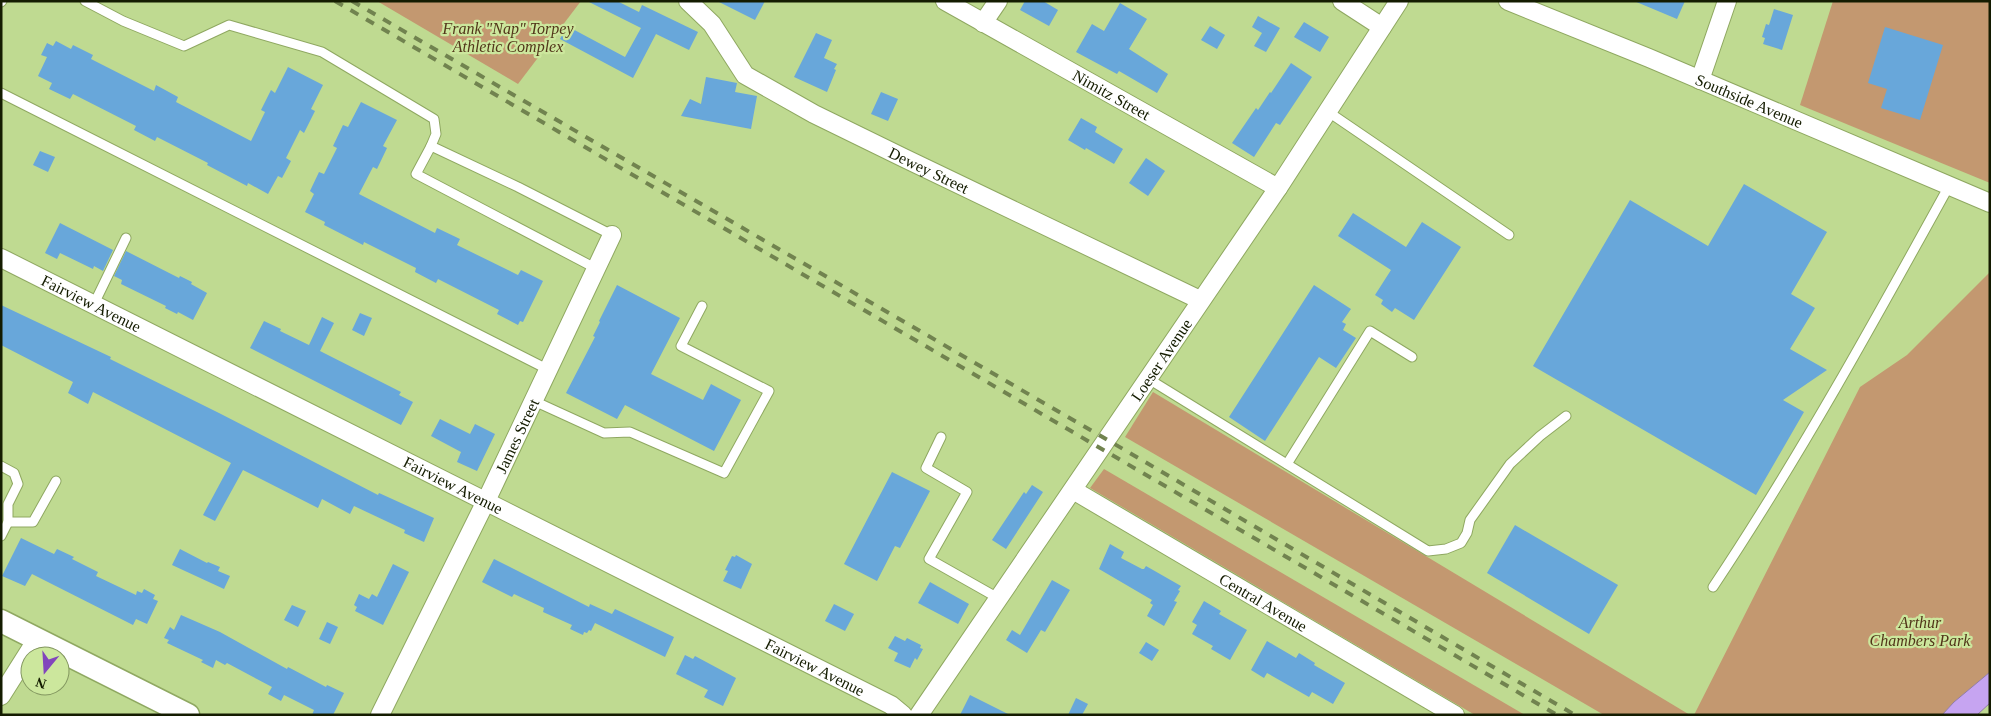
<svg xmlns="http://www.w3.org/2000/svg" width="1991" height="716" font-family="'Times New Roman',serif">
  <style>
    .green { fill: #c39870 }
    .water { fill: #c6a4f1; stroke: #917ba9 }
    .building { fill: #68a7da }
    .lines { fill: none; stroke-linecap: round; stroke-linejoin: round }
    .service-casing { stroke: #8fa861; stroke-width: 11 }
    .minor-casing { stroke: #8fa861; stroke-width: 20 }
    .tertiary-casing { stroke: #8fa861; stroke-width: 25 }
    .service { stroke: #fff; stroke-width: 9 }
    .minor { stroke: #fff; stroke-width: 18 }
    .tertiary { stroke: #fff; stroke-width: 22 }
    .rail { stroke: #71834f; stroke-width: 4; stroke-dasharray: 9 9; stroke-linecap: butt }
    .labels { text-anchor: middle; stroke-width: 4.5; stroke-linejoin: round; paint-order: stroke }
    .park-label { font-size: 16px; font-style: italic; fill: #52361a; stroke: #cce79d }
    .street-label { font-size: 16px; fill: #141c01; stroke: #cce79d }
  </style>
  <rect width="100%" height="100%" fill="#bfda91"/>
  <!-- green -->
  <g class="green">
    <path d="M377,1H581L518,84Z"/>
    <path d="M1833,1H1990V183L1800,105Z"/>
    <path d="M1990,272V672L1954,702L1942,715H1694L1860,387L1907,355Z"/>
    <path d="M1153,392L1690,715H1604L1125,437Z"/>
    <path d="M1104,469L1525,715H1475L1090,488Z"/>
  </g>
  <!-- water -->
  <path class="water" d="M1990,672V703L1977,715H1942L1954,702Z"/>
  <!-- building -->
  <g class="building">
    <path d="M587,1H617L639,12L642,5L698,32L689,50L656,34L633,78L560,39L567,26L625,57L641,28Z"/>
    <path d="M717,1H765L755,20Z"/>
    <path d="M1025,1H1043L1058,10L1049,26L1020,10Z"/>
    <path d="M1634,1H1685L1677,19Z"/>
    <path d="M1120,3L1147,19L1129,49L1168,74L1157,93L1119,71L1117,74L1076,52L1092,24L1104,31Z"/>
    <path d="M1774,9L1793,15L1782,50L1763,44L1765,38L1762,37L1766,24L1769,25Z"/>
    <path d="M1258,16L1280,28L1266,52L1254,46L1262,33L1252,27Z"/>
    <path d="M1304,22L1329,37L1320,52L1294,37Z"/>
    <path d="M1210,26L1225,35L1217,49L1201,40Z"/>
    <path d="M1885,27L1943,45L1920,120L1881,108L1887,89L1868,83Z"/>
    <path d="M816,33L832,40L824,58L837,64L834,69L836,70L827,92L794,77Z"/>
    <path d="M56,41L71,49L73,45L93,55L91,59L154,91L156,85L178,97L176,102L251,141L265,112L261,110L271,90L275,93L288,67L323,85L311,109L315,111L304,133L300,130L286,158L291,161L282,178L278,176L268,194L248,183L247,186L207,165L208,163L157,137L155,141L134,130L136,126L73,94L70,99L49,89L52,83L38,76L47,57L41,55L47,43L53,46Z"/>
    <path d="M1291,63L1312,77L1280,125L1276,123L1254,157L1232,143L1256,108L1258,110L1270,92L1271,93Z"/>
    <path d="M706,77L737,83L735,92L757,96L751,129L681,116L690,99L701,104Z"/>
    <path d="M881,92L898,99L888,121L871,114Z"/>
    <path d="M361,102L397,120L383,146L387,148L377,169L373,167L359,194L435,233L437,228L460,239L457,245L518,275L521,270L543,281L523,322L520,321L518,325L497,314L499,310L438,279L436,283L415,272L416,268L364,242L363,245L324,225L325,222L305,212L314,194L310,191L319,172L324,174L337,148L333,146L343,125L348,127Z"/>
    <path d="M1081,118L1097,127L1095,132L1123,149L1114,164L1086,148L1085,150L1068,140Z"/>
    <path d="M40,151L55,157L48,172L33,165Z"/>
    <path d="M1146,158L1165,171L1148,196L1129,183Z"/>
    <path d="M1744,184L1827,232L1791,294L1815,308L1790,349L1827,370L1783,400L1804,412L1756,495L1533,366L1630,200L1708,246Z"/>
    <path d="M1353,213L1406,247L1422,222L1461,247L1414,320L1395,308L1392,312L1381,304L1383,300L1375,295L1391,270L1338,236Z"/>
    <path d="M60,223L113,250L103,271L94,266L93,269L60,253L57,259L45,253Z"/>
    <path d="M126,251L179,278L180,276L192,282L191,284L207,293L193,320L178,312L177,314L165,308L166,306L121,284L122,280L114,276Z"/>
    <path d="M617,285L680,318L651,374L703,400L711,384L741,400L714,451L625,405L617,419L566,393L595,337L593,336L600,322L599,321Z"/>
    <path d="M1314,285L1351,309L1342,322L1346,324L1343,330L1356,338L1336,368L1319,357L1265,441L1229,417Z"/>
    <path d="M1,305L111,357L110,359L219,413L378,495L379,493L434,518L424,542L404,533L405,530L354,506L350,514L322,499L318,508L243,470L215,521L203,515L231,463L93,392L88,404L68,393L73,382L1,345Z"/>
    <path d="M360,313L372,318L364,336L352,330Z"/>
    <path d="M322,317L334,323L320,351L401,392L399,395L413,402L401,425L250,348L264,321L281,329L280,331L309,345Z"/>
    <path d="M440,419L470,434L475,424L495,434L477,471L457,462L461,452L431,436Z"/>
    <path d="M892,472L930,491L900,548L895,546L877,581L844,564Z"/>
    <path d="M1032,485L1043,492L1006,549L992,540L1024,492L1026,494Z"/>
    <path d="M1515,525L1618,585L1589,634L1487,573Z"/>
    <path d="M21,538L54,554L57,549L74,557L72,559L98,572L96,576L136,595L137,591L142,593L144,589L155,595L153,599L158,601L147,624L136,619L133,625L32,574L25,586L2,576Z"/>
    <path d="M1110,544L1124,552L1121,558L1142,569H1144L1146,566L1181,586L1178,590L1180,591L1174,601L1177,602L1164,626L1147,616L1153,605L1150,603L1152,600L1099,569Z"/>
    <path d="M180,549L207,563L208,562L220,567L218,571L230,576L224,589L172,565Z"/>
    <path d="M736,555L752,564L741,589L723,581L728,571L725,570L732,556L735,557Z"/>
    <path d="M494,559L589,607L590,604L612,614L615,609L674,637L665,657L595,623L591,631L589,630L587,633L584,632L583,635L570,629L572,625L543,612L544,608L514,594L512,597L482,582Z"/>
    <path d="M393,564L409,572L383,625L355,611L357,607L354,605L359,594L369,599L372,594L377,597Z"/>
    <path d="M1052,580L1070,590L1045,632L1041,630L1027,653L1006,640L1012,630L1020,635Z"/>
    <path d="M930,582L969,604L958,624L918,603Z"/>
    <path d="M1204,601L1221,611L1219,614L1247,630L1230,660L1211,649L1213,646L1192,634L1197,625L1192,622Z"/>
    <path d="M834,604L854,614L845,631L825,621Z"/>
    <path d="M292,605L306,611L298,627L284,620Z"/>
    <path d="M181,615L220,632L287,669L288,667L326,687L327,685L344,693L333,715H312L314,710L284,695L281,701L268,694L272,687L227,663L225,665L216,660L213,668L201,662L203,660L167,643L169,640L164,638L170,627L174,630Z"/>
    <path d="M327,622L338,627L330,644L319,639Z"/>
    <path d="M895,636L905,641L907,638L921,645L920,648L923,649L917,660L915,658L910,668L894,661L898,653L888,648Z"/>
    <path d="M1267,641L1296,658L1299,653L1315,663L1314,665L1345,683L1333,704L1312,692L1309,697L1267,673L1264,678L1251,670Z"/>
    <path d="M1146,642L1159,650L1152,661L1139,653Z"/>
    <path d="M685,655L693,659L695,656L736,678L723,706L704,697L708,690L676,674Z"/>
    <path d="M970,695L1010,715H960Z"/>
    <path d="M1076,698L1088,704L1082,715H1068Z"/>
  </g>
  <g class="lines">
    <!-- service casing -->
    <g class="service-casing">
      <g id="service">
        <path d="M85,1L123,21L184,46L229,25L322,52L434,119L436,134L431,146L518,187L612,235"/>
        <path d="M1,2L2,1"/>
        <path d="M1,93L549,370"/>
        <path d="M1327,111L1509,235"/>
        <path d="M431,146L416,174L597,269"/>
        <path d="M94,304L126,238"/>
        <path d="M1147,378L1428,551L1446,549L1461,543L1467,533L1470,520L1510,464L1540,436L1566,416"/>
        <path d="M534,401L604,433L630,432L724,473L769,391L681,346L702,306"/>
        <path d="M941,437L926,468L967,492L929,559L998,598"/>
        <path d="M1287,464L1370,331L1412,357"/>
        <path d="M1,466L14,473L18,484L8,504V522L1,536"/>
        <path d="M8,522H33L56,481"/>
        <path d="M1713,587C1799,458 1874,322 1949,186"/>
      </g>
    </g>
    <!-- minor casing -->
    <g class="minor-casing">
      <g id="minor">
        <path id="s1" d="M688,1L712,24L745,75L814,114L904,158L1200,300"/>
        <path id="s2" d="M945,1L1278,188"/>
        <path d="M1342,1L1382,27"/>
        <path id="s3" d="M1508,1L1649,58L1990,203"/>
        <path d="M983,23L998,1"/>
        <path d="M1700,80L1727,1"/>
        <path id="s4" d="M1,258C298,406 594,556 891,705L903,715"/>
        <path id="s5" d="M1073,490L1455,715"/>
        <path d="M1,696L37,639"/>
        <path id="s6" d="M380,715L486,501L612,235"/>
        <path id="s7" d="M919,715L1278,188L1399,1"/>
      </g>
    </g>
    <!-- tertiary casing -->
    <g class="tertiary-casing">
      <path id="tertiary" d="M1,621L188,715"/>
    </g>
    <!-- service -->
    <use href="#service" class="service"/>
    <!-- minor -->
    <use href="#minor" class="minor"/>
    <!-- tertiary -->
    <use href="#tertiary" class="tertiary"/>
    <!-- rail -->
    <g class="rail">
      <path d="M335,1L1557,715"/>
      <path d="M352,1L1123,449L1575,715"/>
    </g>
  </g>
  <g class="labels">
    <!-- park labels -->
    <g class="park-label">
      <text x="508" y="34">Frank "Nap" Torpey<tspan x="508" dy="18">Athletic Complex</tspan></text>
      <text x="1920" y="628">Arthur<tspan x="1920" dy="18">Chambers Park</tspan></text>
    </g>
    <!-- street labels -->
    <g class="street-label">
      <text dy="6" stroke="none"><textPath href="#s2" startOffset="191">Nimitz Street</textPath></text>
      <text dy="6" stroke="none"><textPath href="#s3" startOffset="261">Southside Avenue</textPath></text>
      <text dy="6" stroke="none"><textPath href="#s1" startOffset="301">Dewey Street</textPath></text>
      <text dy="6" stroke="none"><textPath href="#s4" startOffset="101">Fairview Avenue</textPath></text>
      <text dy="6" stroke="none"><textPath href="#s7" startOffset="430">Loeser Avenue</textPath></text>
      <text dy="6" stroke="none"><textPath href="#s6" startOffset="311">James Street</textPath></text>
      <text dy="6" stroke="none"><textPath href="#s4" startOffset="506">Fairview Avenue</textPath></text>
      <text dy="6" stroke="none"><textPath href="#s5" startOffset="221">Central Avenue</textPath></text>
      <text dy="6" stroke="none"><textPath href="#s4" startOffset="911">Fairview Avenue</textPath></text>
    </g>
  </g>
  <!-- border -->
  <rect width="1991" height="716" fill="none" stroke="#141c01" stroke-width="5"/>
  <!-- north arrow -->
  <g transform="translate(45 671) rotate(198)"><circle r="24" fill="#cce79d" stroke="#82965f"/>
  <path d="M0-4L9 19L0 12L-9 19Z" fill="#8246bc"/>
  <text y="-8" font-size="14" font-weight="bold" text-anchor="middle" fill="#141c01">N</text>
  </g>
</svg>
